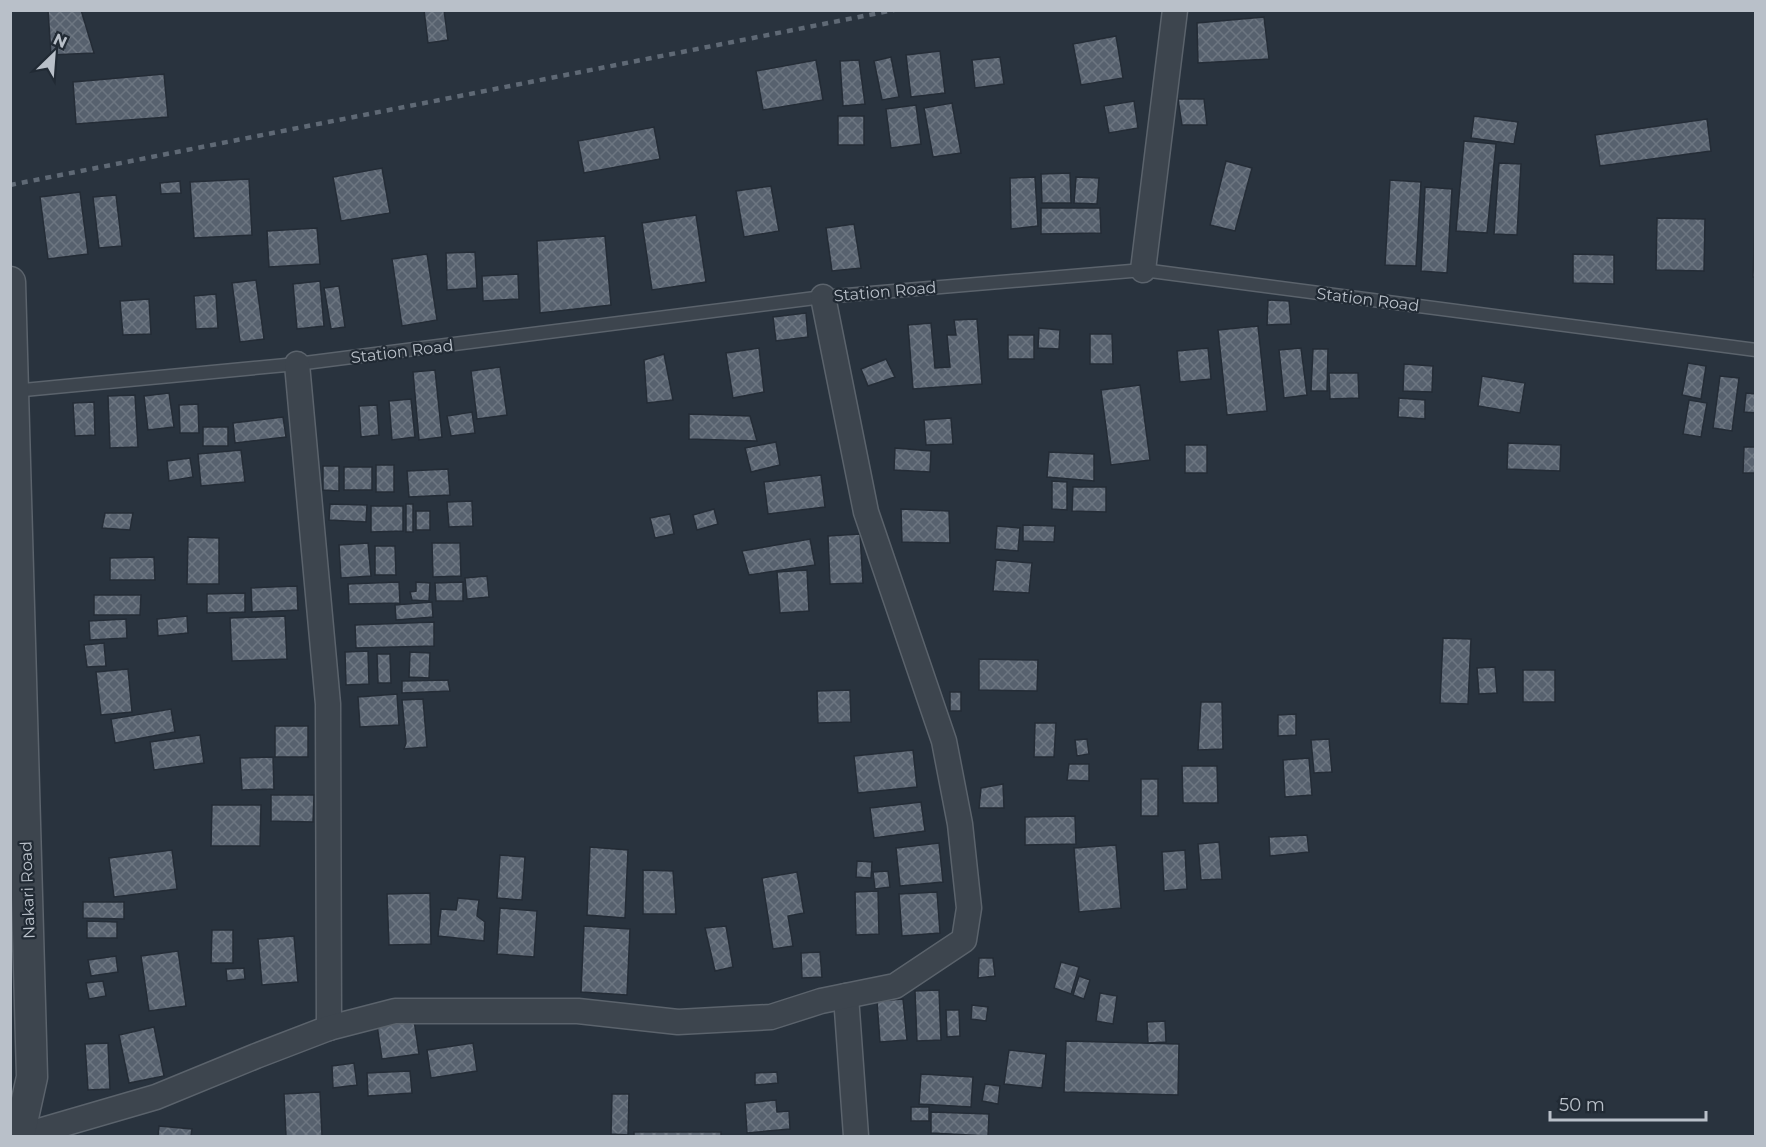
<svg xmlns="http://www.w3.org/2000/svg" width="1766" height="1147" font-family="Montserrat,sans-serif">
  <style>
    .building { fill: url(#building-cross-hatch); stroke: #242c36; stroke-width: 1.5 }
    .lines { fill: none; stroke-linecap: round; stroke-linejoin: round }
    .service-casing { stroke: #5b636c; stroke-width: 15 }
    .minor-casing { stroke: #5b636c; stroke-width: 27 }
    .tertiary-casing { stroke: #5b636c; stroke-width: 33 }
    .service { stroke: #3d454e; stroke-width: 12 }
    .minor { stroke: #3d454e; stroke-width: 24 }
    .tertiary { stroke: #3d454e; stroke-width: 30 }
    .rail { stroke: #5f6975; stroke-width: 4.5; stroke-dasharray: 6 6; stroke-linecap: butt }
    .labels { text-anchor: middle; stroke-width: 4.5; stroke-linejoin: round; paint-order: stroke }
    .street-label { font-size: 16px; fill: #b9c0c9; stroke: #212a34 }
  </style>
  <defs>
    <pattern id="building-cross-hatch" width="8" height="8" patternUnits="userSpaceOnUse" patternTransform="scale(1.5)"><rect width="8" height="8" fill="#57616e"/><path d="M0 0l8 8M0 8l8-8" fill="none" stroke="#6d7681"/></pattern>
  </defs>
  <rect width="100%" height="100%" fill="#29333e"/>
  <!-- building -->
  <g class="building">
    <path d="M48,10H81L94,53L51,55Z"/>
    <path d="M424,10H444L448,40L428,43Z"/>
    <path d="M1264,17L1269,59L1198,63L1197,23Z"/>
    <path d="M1116,36L1123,78L1081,85L1073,44Z"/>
    <path d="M940,51L945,93L911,97L906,55Z"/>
    <path d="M891,57L899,97L882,100L874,61Z"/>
    <path d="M1000,57L1004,84L975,88L972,60Z"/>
    <path d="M816,60L823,100L763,110L756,71Z"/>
    <path d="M859,60L865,104L843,106L840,61Z"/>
    <path d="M164,74L168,117L76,124L73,82Z"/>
    <path d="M1178,99H1204L1207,125H1182Z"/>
    <path d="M1134,101L1138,128L1109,133L1104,106Z"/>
    <path d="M952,103L961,153L933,157L924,108Z"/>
    <path d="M916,105L921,144L891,148L886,109Z"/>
    <rect x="838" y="116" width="26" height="29"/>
    <path d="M1474,116L1518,122L1514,144L1471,138Z"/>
    <path d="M1707,119L1711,151L1600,166L1595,135Z"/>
    <path d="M654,127L660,159L584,173L578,141Z"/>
    <path d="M1464,141L1496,144L1487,233L1456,231Z"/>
    <path d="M1226,161L1252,168L1235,231L1210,225Z"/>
    <path d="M1499,163L1521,164L1517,235L1494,234Z"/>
    <path d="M382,168L390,213L341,221L333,177Z"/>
    <path d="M1070,173L1071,203H1042L1041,174Z"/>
    <path d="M1035,177L1038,226L1011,229L1010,178Z"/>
    <path d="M1076,177L1099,178L1097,204L1074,203Z"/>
    <path d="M249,179L252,235L194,238L190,182Z"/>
    <path d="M1390,180L1421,182L1416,266L1385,265Z"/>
    <path d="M180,181L181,193L161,194L160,183Z"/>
    <path d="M771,186L779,231L744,237L736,191Z"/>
    <path d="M1425,187L1452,189L1447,273L1421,271Z"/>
    <path d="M80,192L88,254L48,259L40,197Z"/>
    <path d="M116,195L122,246L99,248L93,197Z"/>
    <path d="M1041,208H1100L1101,233L1041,234Z"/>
    <path d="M696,215L706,282L652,290L642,223Z"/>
    <path d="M1657,218L1705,219L1704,271L1656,270Z"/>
    <path d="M1755,222H1756V277H1753Z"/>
    <path d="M854,224L861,268L832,271L826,228Z"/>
    <path d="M317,228L320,264L269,267L267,231Z"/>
    <path d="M605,236L611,305L540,313L537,241Z"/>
    <path d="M475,252L477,288L447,290L446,253Z"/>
    <path d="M427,254L437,320L402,326L392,259Z"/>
    <path d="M1573,254L1614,255V284L1573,283Z"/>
    <path d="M518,274L519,299L483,301L482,276Z"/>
    <path d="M256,280L264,339L240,342L232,283Z"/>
    <path d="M320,281L324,326L297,329L293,284Z"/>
    <path d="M339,286L345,327L331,329L324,288Z"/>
    <path d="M216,294L218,328L196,329L194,296Z"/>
    <path d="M149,299L151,334L123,335L120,301Z"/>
    <path d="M1268,300L1289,301L1291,324L1267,325Z"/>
    <path d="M806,313L808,337L776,341L773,317Z"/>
    <path d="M977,319L982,384L913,389L908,325L931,323L935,368L950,367L947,335H956L954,320Z"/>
    <path d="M1258,326L1267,411L1227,415L1218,330Z"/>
    <path d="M1039,328L1060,330L1059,349L1038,348Z"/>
    <path d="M1090,334H1112L1113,364H1090Z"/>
    <rect x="1008" y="335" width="26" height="24"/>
    <path d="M759,348L764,392L733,398L726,353Z"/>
    <path d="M1208,348L1211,379L1180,382L1177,351Z"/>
    <path d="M1301,348L1307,395L1284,398L1279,350Z"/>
    <path d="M1313,349H1328L1327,391H1311Z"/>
    <path d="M664,354L673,400L647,403L644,360Z"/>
    <path d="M886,359L895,377L868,386L861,369Z"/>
    <path d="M1688,363L1706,366L1701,399L1682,395Z"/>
    <path d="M1404,364L1433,366L1432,392L1403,391Z"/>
    <path d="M500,367L507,415L477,419L471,371Z"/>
    <path d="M435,370L442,437L419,440L413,372Z"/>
    <path d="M1329,373H1358L1359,398L1330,399Z"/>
    <path d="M1482,376L1525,383L1520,413L1478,406Z"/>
    <path d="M1720,376L1739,378L1732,431L1713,428Z"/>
    <path d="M1140,385L1150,460L1111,465L1101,390Z"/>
    <path d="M169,393L174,427L148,430L144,396Z"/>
    <path d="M1746,393L1756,394V413L1744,412Z"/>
    <path d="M135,395L138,447L110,448L108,396Z"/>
    <path d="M1399,398L1425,400V419L1398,417Z"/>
    <path d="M411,399L415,437L392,440L389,401Z"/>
    <path d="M1689,400L1707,403L1701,437L1683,434Z"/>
    <path d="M94,402L95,435L75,436L73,403Z"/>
    <path d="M198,404L199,433H180L179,405Z"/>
    <path d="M377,405L379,435L361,437L359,406Z"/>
    <path d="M472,412L475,433L451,436L447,416Z"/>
    <path d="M689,414L750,416L757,441L689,439Z"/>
    <path d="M283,417L286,437L235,443L233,423Z"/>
    <path d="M951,418L953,444L926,445L924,420Z"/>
    <rect x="203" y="427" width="25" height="19"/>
    <path d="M776,442L780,465L751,472L745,448Z"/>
    <path d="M1508,443L1561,445L1560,471L1507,469Z"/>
    <rect x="1185" y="445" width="22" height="28"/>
    <path d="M1744,447H1756V473H1743Z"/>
    <path d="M895,448L931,451L930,472L894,470Z"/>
    <path d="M241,450L245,482L201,486L198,454Z"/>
    <path d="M1049,452L1094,454V481L1047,477Z"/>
    <path d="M190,458L193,477L169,481L167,461Z"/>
    <rect x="376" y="465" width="18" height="27"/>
    <path d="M323,466H339V491L323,490Z"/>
    <rect x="344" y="467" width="28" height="23"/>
    <path d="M448,469L450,495L409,497L407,471Z"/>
    <path d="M821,475L825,507L768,514L764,482Z"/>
    <path d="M1052,481L1067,482V510L1052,509Z"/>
    <path d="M1073,487H1106V512L1072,511Z"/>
    <path d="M472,501L473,526L449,527L447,502Z"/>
    <path d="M330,504L367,505L366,522L329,520Z"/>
    <rect x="406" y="504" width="7" height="28"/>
    <path d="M371,506H403V531L371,532Z"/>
    <path d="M714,509L718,524L697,530L693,515Z"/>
    <path d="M901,509L949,511L950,543L902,542Z"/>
    <rect x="416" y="511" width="14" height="19"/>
    <path d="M105,513H133L130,530L102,528Z"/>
    <path d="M670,514L674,534L655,538L650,518Z"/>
    <path d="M1023,525L1055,526L1054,542L1023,541Z"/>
    <path d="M997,526L1020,528L1018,551L995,549Z"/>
    <path d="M860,534L863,583L830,584L828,536Z"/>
    <path d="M188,537L219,538V584H187Z"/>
    <path d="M810,539L815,565L749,575L742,551Z"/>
    <path d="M368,543L371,576L341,578L339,545Z"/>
    <path d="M432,543H460L461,576L433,577Z"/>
    <path d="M375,546H395L396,575H375Z"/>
    <path d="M154,557L155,580H110V558Z"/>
    <path d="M996,560L1032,563L1029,593L993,591Z"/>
    <path d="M807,570L809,611L780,613L777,572Z"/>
    <path d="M487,576L489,597L467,599L465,578Z"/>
    <path d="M399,582L400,603L349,604L348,584Z"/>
    <path d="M416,582L430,583L429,601L412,600L410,592L416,591Z"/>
    <path d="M463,582V601H436L435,583Z"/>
    <path d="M297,586L298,610L252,612L251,588Z"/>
    <path d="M245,593V612L207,613V594Z"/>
    <path d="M94,595H141L140,615H94Z"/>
    <path d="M432,602L433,617L396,620L395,605Z"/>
    <path d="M187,616L188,633L158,636L157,619Z"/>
    <path d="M285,616L287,659L232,661L230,618Z"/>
    <path d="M126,619L127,638L90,640L89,621Z"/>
    <path d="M434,622V646L356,648L355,625Z"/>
    <path d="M1443,638L1471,639L1468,704L1440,703Z"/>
    <path d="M104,643L106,666L87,667L84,645Z"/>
    <path d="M368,651L369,684L346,685L345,652Z"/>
    <path d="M410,652L430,653L429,678L409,677Z"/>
    <path d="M377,654H390L391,683H378Z"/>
    <path d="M979,659L1038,660L1037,691L979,690Z"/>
    <path d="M1495,667L1497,693L1479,694L1477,668Z"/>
    <path d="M128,669L132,712L101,715L96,672Z"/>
    <rect x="1523" y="670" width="32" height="32"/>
    <path d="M448,680L450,691L402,693V681Z"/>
    <path d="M850,690L851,722L818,723L817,691Z"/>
    <rect x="950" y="692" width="11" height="19"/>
    <path d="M397,694L399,725L360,727L358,697Z"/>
    <path d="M423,699L427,747L404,749L406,743L402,700Z"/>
    <path d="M1201,702H1222L1223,749L1198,750Z"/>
    <path d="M171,709L175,732L115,743L111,719Z"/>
    <path d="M1296,714V735L1278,736V715Z"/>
    <path d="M1035,723H1056L1054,757H1034Z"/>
    <rect x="275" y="726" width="33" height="31"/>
    <path d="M200,735L204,763L154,770L150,742Z"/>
    <path d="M1087,739L1089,754L1077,756L1075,740Z"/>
    <path d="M1329,739L1332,772L1314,773L1311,740Z"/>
    <path d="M913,750L917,787L858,793L854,756Z"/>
    <path d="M273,757L274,789L242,790L240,758Z"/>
    <path d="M1309,758L1312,795L1285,797L1283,760Z"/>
    <path d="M1069,764H1089V781L1067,780Z"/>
    <path d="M1182,766H1217L1218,803H1183Z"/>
    <rect x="1141" y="779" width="17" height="37"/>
    <path d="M1003,784L1004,808H979L981,788Z"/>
    <path d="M271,795H314L313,822L271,821Z"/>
    <path d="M921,802L925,831L874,838L870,808Z"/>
    <path d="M212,805H261L260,846H211Z"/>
    <path d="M1075,816L1076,844L1025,845V817Z"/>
    <path d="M1307,835L1309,852L1270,856L1269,837Z"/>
    <path d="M1219,842L1222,879L1201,880L1198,844Z"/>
    <path d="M939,843L943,882L900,886L896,848Z"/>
    <path d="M1116,845L1121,908L1079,912L1074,848Z"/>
    <path d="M590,847L628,850L625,918L587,915Z"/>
    <path d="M172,850L177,889L114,897L109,858Z"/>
    <path d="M1185,850L1187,889L1164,891L1162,852Z"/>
    <path d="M500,855L525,857L522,900L497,898Z"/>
    <path d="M857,861L872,862L871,878L856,877Z"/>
    <path d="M643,870L673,871L676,914H643Z"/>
    <path d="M888,871L890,887L875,889L873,872Z"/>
    <path d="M797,872L804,913L788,916L793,946L773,949L762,878Z"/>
    <path d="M878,891L879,934L856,935L855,892Z"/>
    <path d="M937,892L940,933L902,936L899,894Z"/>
    <path d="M430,893L431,944L389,945L387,894Z"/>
    <path d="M458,898L479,900L477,916L485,922L484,941L438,936L441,909L456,910Z"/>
    <path d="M83,902H124V919L83,918Z"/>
    <path d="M500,908L537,911L534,957L497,954Z"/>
    <path d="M87,921L117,922V938H87Z"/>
    <path d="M584,926L630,929L627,995L581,992Z"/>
    <path d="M726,926L733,967L715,971L705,928Z"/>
    <path d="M212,930H233V963H211Z"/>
    <path d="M294,936L298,982L262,985L258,939Z"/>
    <path d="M178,951L186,1006L149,1011L141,956Z"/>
    <path d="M820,952L822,977L802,978L801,953Z"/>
    <path d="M116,956L118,972L91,976L88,960Z"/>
    <path d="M979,958H993L995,976L978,978Z"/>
    <path d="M1061,962L1079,967L1071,994L1054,988Z"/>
    <path d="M244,968L245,979L227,981L226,969Z"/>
    <path d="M1079,976L1090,980L1084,999L1073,995Z"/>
    <path d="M103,981L106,996L89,999L86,983Z"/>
    <path d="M939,990L941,1040L917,1041L915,991Z"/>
    <path d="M1100,993L1117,996L1113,1024L1096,1021Z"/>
    <path d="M903,999L907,1040L880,1042L877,1001Z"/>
    <path d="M972,1005L988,1007L986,1021L971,1019Z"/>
    <path d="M946,1010H959L960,1036L947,1037Z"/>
    <path d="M414,1020L419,1054L382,1059L377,1025Z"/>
    <path d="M1165,1021L1166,1042L1148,1043L1147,1022Z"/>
    <path d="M154,1027L164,1076L129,1083L119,1035Z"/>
    <path d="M1066,1041L1179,1044L1178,1095L1064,1092Z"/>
    <path d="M108,1043L110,1089L88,1090L85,1044Z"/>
    <path d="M473,1043L477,1071L431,1078L427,1050Z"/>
    <path d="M1009,1050L1046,1054L1042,1088L1004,1084Z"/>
    <path d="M354,1063L357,1085L333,1088L332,1066Z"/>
    <path d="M410,1071L412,1093L368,1096L367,1073Z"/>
    <path d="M777,1072L778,1083L755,1085V1073Z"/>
    <path d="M921,1074L973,1077L971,1107L919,1104Z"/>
    <path d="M985,1084L1000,1086L998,1104L982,1101Z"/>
    <path d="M320,1092L322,1136H286L284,1094Z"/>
    <path d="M612,1094H629L628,1135L611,1134Z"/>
    <path d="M776,1100L777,1112L789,1111L790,1129L747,1133L745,1103Z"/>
    <rect x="911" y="1107" width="18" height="14"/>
    <path d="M931,1112L989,1114L988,1136L931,1133Z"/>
    <path d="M159,1126L192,1129L191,1136H158Z"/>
    <rect x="634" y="1132" width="87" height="4"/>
  </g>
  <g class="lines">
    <!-- service casing -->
    <g class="service-casing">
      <path id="service" d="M13,391L297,364L823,297L1143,270L1756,350"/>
    </g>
    <!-- minor casing -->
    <g class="minor-casing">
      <g id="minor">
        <path d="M1143,270L1175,10"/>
        <path d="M297,364L328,704L329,1028"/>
        <path d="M846,996L856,1136"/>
        <path d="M22,1136L156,1097L256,1056L329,1028L395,1011H578L678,1022L771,1017L821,1001L895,986L964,940L969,908L960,824L944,741L866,512L823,297"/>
      </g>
    </g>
    <!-- tertiary casing -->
    <g class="tertiary-casing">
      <path id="tertiary" d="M10,282L32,1077L19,1136"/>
    </g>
    <!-- service -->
    <use href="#service" class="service"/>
    <!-- minor -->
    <use href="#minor" class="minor"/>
    <!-- tertiary -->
    <use href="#tertiary" class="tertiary"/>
    <!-- rail -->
    <path class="rail" d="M10,185L894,10"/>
  </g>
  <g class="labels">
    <!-- street labels -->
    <g class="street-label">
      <text transform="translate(885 291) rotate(-5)" y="6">Station Road</text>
      <text transform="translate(1368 299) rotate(7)" y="6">Station Road</text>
      <text transform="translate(402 351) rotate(-7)" y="6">Station Road</text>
      <text transform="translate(27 890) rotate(-92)" y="6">Nakari Road</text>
    </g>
  </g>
  <!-- border -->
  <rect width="1766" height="1147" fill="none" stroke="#b9c0c9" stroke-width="24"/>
  <!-- north arrow -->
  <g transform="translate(54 54) rotate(25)" stroke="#212a34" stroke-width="4.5" paint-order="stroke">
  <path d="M0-4.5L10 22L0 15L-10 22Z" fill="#b9c0c9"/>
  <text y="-9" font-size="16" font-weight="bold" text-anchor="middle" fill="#b9c0c9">N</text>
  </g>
  <!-- scale -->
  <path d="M1550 1111v9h156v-9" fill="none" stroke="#b9c0c9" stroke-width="3"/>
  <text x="1559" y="1111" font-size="18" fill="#b9c0c9" stroke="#212a34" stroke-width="4.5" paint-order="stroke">50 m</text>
</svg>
